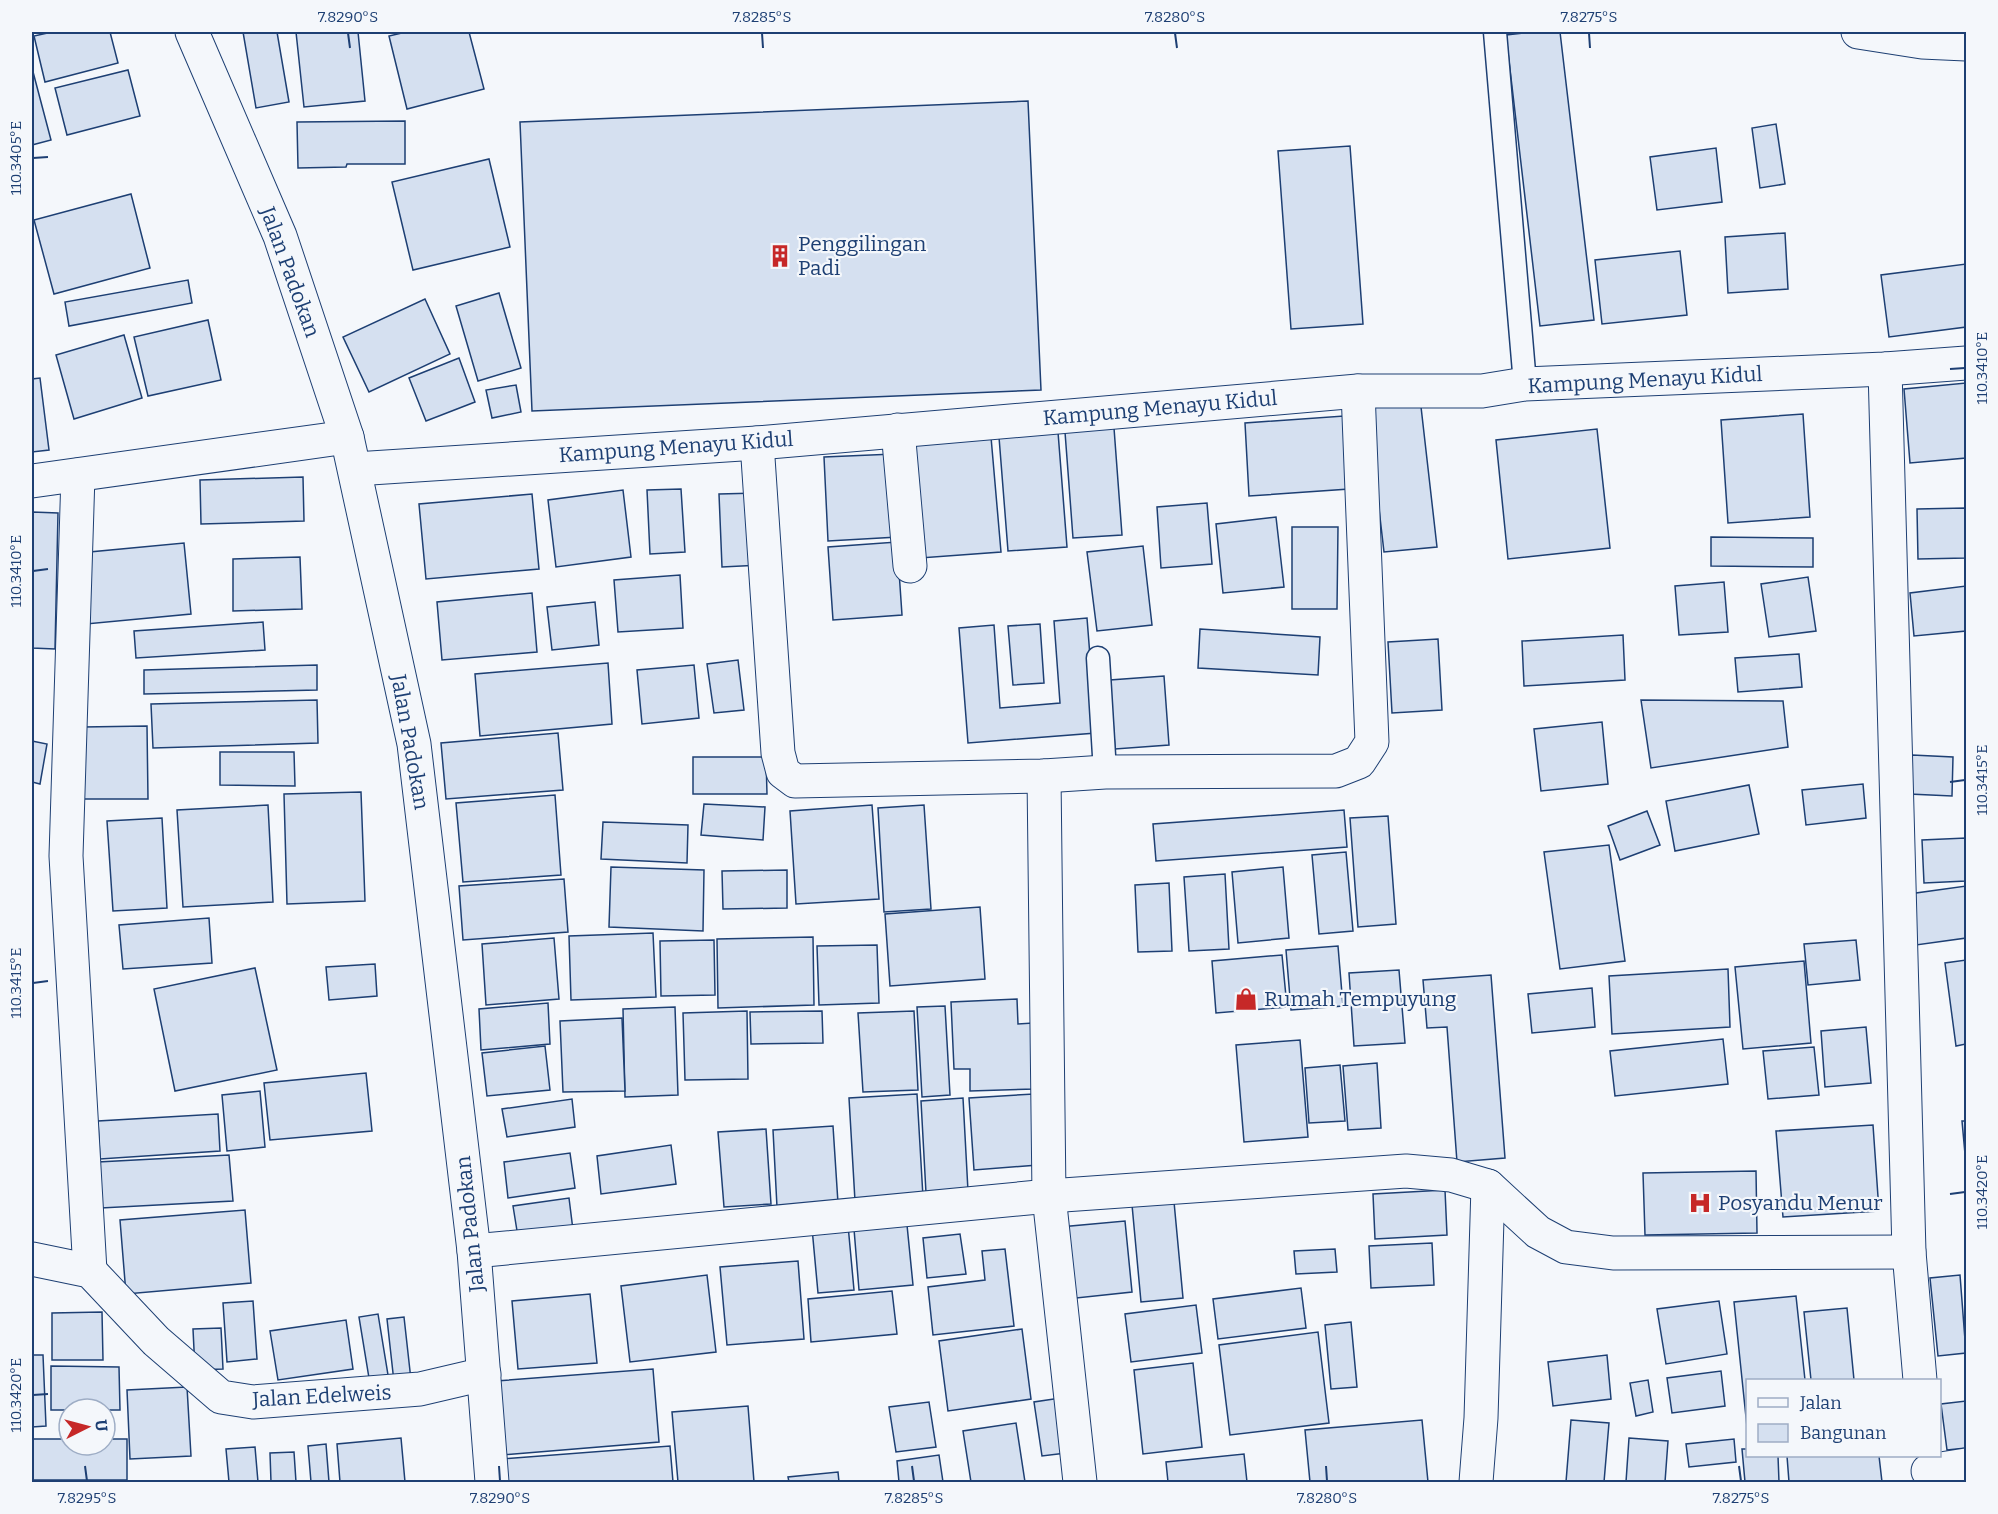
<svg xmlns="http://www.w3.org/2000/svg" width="1998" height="1514" font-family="Bitter,serif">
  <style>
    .building { fill: #d5e0f0; stroke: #1d3f73; stroke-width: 1.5 }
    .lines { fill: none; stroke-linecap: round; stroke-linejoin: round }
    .lane-casing { stroke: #1d3f73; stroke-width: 25 }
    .street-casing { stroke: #1d3f73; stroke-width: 35 }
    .secondary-casing { stroke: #1d3f73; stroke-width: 35 }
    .lane { stroke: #f4f7fb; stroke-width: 22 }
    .street { stroke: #f4f7fb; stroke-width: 33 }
    .secondary { stroke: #f4f7fb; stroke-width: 33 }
    .ticks { fill: none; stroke: #1d3f73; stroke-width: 2 }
    .labels { text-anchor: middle; stroke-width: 4.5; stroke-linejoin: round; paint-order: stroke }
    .poi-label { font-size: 21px; fill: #1d3f73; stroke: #f4f7fb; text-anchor: start }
    .street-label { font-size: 21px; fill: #1d3f73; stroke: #f4f7fb }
    .neatline { fill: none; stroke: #1d3f73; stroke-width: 2 }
    .ticks-label { font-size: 15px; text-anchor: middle; fill: #1d3f73 }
  </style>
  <rect width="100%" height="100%" fill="#f4f7fb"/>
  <!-- building -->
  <g class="building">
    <path d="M52,32H110L118,63L45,82L34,36Z"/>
    <path d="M243,32H277L289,102L256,108Z"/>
    <path d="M296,32H358L365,101L304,107Z"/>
    <path d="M406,32H469L484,89L407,109L389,36Z"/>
    <path d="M1533,32H1560L1594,320L1540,326L1506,35Z"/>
    <path d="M32,68L51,140L32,145Z"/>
    <path d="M128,70L140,116L67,135L55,88Z"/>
    <path d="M1028,101L1041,390L532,411L520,122Z"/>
    <path d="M405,121V164H347L346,167L298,168L297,122Z"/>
    <path d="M1776,124L1785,184L1760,188L1752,128Z"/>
    <path d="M1350,146L1363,324L1291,329L1278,151Z"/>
    <path d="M1716,148L1722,202L1657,210L1650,157Z"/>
    <path d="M489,159L510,247L413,270L392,182Z"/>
    <path d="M131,194L150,268L54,294L34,220Z"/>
    <path d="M1785,233L1788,289L1728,293L1725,237Z"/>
    <path d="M1680,251L1687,315L1602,324L1595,260Z"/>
    <path d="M1966,264V327L1889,337L1881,275Z"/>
    <path d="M188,280L192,303L69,326L65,302Z"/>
    <path d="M499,293L521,368L478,381L456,306Z"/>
    <path d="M425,299L450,354L369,392L343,337Z"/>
    <path d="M208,320L221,380L148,396L134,337Z"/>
    <path d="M124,335L142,398L74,419L56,355Z"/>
    <path d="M459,358L475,402L426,421L409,378Z"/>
    <path d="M40,378L49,450L32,452V379Z"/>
    <path d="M1966,383V458L1910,463L1904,389Z"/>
    <path d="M516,385L521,412L492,418L486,390Z"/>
    <path d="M1420,398L1437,547L1384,552L1367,405Z"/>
    <path d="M1803,414L1810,517L1728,523L1721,420Z"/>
    <path d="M1344,416L1349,489L1249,496L1245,423Z"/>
    <path d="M1114,428L1122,535L1073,538L1065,432Z"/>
    <path d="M1597,429L1610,548L1508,559L1496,440Z"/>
    <path d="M1058,432L1067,547L1008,551L999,437Z"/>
    <path d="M991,437L1001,552L920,558L911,444Z"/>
    <path d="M894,454L898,537L828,541L824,457Z"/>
    <path d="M303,477L304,521L201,524L200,480Z"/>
    <path d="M681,489L685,552L650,554L647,490Z"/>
    <path d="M623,490L631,557L556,567L548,500Z"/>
    <path d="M758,493L761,565L722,567L719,494Z"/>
    <path d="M532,494L539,569L426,579L419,504Z"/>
    <path d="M1207,503L1212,564L1161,568L1157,507Z"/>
    <path d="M1966,508V558L1918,559L1917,509Z"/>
    <path d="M32,512L58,513L55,649L32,648Z"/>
    <path d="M1276,517L1284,587L1223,593L1216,524Z"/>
    <path d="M1292,527H1338L1337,609H1292Z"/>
    <path d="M1711,537L1813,538V567L1711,566Z"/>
    <path d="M897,542L902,615L833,620L828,547Z"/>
    <path d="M184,543L191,614L86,624L79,553Z"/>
    <path d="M1143,546L1152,625L1097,631L1087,552Z"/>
    <path d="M300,557L302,609L233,611V559Z"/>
    <path d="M680,575L683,628L618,632L614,580Z"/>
    <path d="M1808,577L1816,631L1769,637L1761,584Z"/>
    <path d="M1724,582L1728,632L1679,635L1675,586Z"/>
    <path d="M1966,586V631L1914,636L1910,593Z"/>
    <path d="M532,593L537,652L442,660L437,602Z"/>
    <path d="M595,602L599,645L552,650L547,607Z"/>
    <path d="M1087,618L1096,733L968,743L959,628L994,625L1000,708L1060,703L1054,621Z"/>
    <path d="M263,622L265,650L136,658L134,631Z"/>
    <path d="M1040,624L1044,683L1013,685L1008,626Z"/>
    <path d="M1200,629L1320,637L1318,675L1198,668Z"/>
    <path d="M1623,635L1625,680L1524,686L1522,641Z"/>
    <path d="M1438,639L1442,710L1392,713L1388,642Z"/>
    <path d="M1799,654L1802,687L1738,692L1735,658Z"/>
    <path d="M738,660L744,710L714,713L707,664Z"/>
    <path d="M608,663L612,724L480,736L475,674Z"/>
    <path d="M317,665V690L144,694V670Z"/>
    <path d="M694,665L699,718L642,724L637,670Z"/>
    <path d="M1164,676L1169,745L1115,749L1110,680Z"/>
    <path d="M317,700L318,743L153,748L151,704Z"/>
    <path d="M1641,700L1783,701L1788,747L1651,768Z"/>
    <path d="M1602,722L1608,784L1541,791L1534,729Z"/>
    <path d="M147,726L148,799H84L83,727Z"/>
    <path d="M558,733L563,790L446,799L441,743Z"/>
    <path d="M32,741L47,744L40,784L32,782Z"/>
    <path d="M220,752H294L295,786L220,785Z"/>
    <path d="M1912,755L1953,757L1952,796L1909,794Z"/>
    <path d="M693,757H766L767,794H693Z"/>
    <path d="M1863,784L1866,818L1806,825L1802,790Z"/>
    <path d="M1749,785L1759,834L1675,851L1666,801Z"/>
    <path d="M361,792L365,901L287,904L284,794Z"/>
    <path d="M555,795L561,875L463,882L456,803Z"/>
    <path d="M704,804L765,807L763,840L701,835Z"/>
    <path d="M268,805L273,902L183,907L177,810Z"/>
    <path d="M872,805L879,899L796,904L790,811Z"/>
    <path d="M924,805L931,909L884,912L878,808Z"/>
    <path d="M1344,810L1347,847L1156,861L1153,824Z"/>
    <path d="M1647,811L1660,845L1620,860L1608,826Z"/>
    <path d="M1388,816L1396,924L1358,927L1350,818Z"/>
    <path d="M162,818L167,908L113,911L107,821Z"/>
    <path d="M603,822L688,825L687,863L601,859Z"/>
    <path d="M1966,838V881L1924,883L1922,840Z"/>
    <path d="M1609,845L1625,961L1560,969L1544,852Z"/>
    <path d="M1346,852L1353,931L1319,934L1312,855Z"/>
    <path d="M611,867L704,870L703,931L609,927Z"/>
    <path d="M1283,867L1289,938L1238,943L1232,872Z"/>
    <path d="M787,870V908L723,909L722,871Z"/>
    <path d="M1225,874L1229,949L1189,951L1184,877Z"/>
    <path d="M564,879L568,932L463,940L459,886Z"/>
    <path d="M1169,883L1172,951L1138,952L1135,885Z"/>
    <path d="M1966,886V938L1916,945L1909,894Z"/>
    <path d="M980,907L985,979L890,986L885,914Z"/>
    <path d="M209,918L212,963L123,969L119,925Z"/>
    <path d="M653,933L656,997L571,1000L569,936Z"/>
    <path d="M813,937L814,1005L718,1008L717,939Z"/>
    <path d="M554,938L559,999L486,1005L482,944Z"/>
    <path d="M714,940L715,995L661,996L660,941Z"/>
    <path d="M1856,940L1860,980L1808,985L1804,944Z"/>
    <path d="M877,945L879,1003L819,1005L817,946Z"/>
    <path d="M1338,946L1343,1006L1291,1010L1286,950Z"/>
    <path d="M1282,955L1287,1007L1216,1013L1212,961Z"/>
    <path d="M1966,960V1044L1956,1046L1945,963Z"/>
    <path d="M1804,961L1811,1043L1743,1049L1735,967Z"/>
    <path d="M375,964L377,996L329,1000L326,967Z"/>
    <path d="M255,968L277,1070L175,1091L154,989Z"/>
    <path d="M1728,969L1730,1027L1612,1034L1609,976Z"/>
    <path d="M1399,970L1405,1043L1354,1046L1349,973Z"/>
    <path d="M1491,975L1505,1158L1457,1162L1447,1027L1427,1028L1423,980Z"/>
    <path d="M1592,988L1595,1027L1532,1033L1528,994Z"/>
    <path d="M1017,999L1018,1024L1033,1023L1035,1089L970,1091V1069H954L951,1002Z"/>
    <path d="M548,1003L550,1044L481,1050L479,1009Z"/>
    <path d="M945,1006L950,1095L922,1097L917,1007Z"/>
    <path d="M675,1007L678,1095L625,1097L623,1009Z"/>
    <path d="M747,1011L748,1079L685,1080L683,1013Z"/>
    <path d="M822,1011L823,1043L751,1044L750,1012Z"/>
    <path d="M914,1011L918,1090L863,1092L858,1013Z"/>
    <path d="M622,1018L625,1091L563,1092L560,1021Z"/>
    <path d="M1866,1027L1871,1083L1825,1087L1821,1031Z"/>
    <path d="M1723,1039L1728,1084L1615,1096L1610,1051Z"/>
    <path d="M1300,1040L1308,1137L1244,1142L1236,1045Z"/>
    <path d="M545,1046L550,1090L487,1096L482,1053Z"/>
    <path d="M1814,1047L1819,1095L1768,1099L1763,1051Z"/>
    <path d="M1377,1063L1381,1128L1348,1130L1343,1066Z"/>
    <path d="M1340,1065L1345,1121L1309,1123L1305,1068Z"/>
    <path d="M366,1073L372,1131L270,1140L264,1083Z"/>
    <path d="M260,1091L265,1147L227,1151L222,1095Z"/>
    <path d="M917,1094L923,1197L855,1201L849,1098Z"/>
    <path d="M1034,1094L1038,1165L974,1170L969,1098Z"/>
    <path d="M963,1098L968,1191L926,1193L921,1101Z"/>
    <path d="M572,1099L575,1127L507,1137L502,1109Z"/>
    <path d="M218,1114L220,1151L100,1159L98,1121Z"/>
    <path d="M1962,1121H1966V1165Z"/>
    <path d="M1873,1125L1879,1211L1783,1217L1776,1131Z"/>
    <path d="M833,1126L838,1203L777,1207L773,1130Z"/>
    <path d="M766,1129L771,1204L724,1207L718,1132Z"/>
    <path d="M671,1145L676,1184L601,1194L597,1156Z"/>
    <path d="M570,1153L575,1188L508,1198L504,1162Z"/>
    <path d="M229,1155L233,1201L101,1208L98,1162Z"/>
    <path d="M1756,1171L1757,1233L1645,1235L1643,1173Z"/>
    <path d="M1445,1190L1447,1235L1375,1239L1373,1194Z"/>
    <path d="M1173,1191L1183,1298L1141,1302L1131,1194Z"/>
    <path d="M569,1198L573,1230L518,1237L513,1206Z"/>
    <path d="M245,1210L251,1283L126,1294L120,1220Z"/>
    <path d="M1125,1221L1132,1292L1067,1299L1060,1227Z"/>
    <path d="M848,1225L854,1290L818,1293L812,1228Z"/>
    <path d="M907,1225L913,1285L859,1290L854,1229Z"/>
    <path d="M960,1234L966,1274L927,1278L923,1238Z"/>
    <path d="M1432,1243L1434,1285L1371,1288L1369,1246Z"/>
    <path d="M1005,1249L1014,1326L933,1335L928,1287L985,1280L982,1251Z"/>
    <path d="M1335,1249L1337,1272L1296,1274L1294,1251Z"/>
    <path d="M798,1261L804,1339L727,1345L720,1267Z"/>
    <path d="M707,1275L716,1352L630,1362L621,1286Z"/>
    <path d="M1960,1275L1966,1353L1938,1356L1930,1278Z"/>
    <path d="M1301,1288L1306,1328L1218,1339L1213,1299Z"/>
    <path d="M892,1291L897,1334L811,1342L808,1299Z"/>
    <path d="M590,1294L597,1363L518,1369L512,1301Z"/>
    <path d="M1796,1296L1805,1380H1748L1747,1427L1734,1302Z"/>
    <path d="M253,1301L257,1359L227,1362L223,1303Z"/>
    <path d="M1719,1301L1727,1354L1666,1364L1657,1309Z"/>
    <path d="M1196,1305L1202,1353L1131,1362L1125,1314Z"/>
    <path d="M1847,1308L1854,1380H1811L1804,1312Z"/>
    <path d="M102,1312L103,1360H52V1313Z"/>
    <path d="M378,1314L388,1375L369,1378L359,1317Z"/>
    <path d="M404,1317L411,1380L394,1382L387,1319Z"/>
    <path d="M346,1320L353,1369L278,1380L270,1331Z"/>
    <path d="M1351,1322L1357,1387L1331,1389L1325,1325Z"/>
    <path d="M221,1328L223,1369L195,1370L193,1329Z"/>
    <path d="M1022,1329L1031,1399L948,1411L939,1341Z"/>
    <path d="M1318,1332L1329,1423L1230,1435L1219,1345Z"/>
    <path d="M32,1355H43L46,1426L32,1427Z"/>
    <path d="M1607,1355L1611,1399L1553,1406L1548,1362Z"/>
    <path d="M1193,1363L1202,1447L1143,1454L1134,1370Z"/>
    <path d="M51,1366L119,1367L120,1410H51Z"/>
    <path d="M653,1369L659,1442L502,1455L496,1381Z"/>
    <path d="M1721,1371L1725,1406L1672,1413L1667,1378Z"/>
    <path d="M1648,1380L1653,1412L1636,1416L1630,1383Z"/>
    <path d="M187,1387L191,1456L130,1459L127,1390Z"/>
    <path d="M1067,1397L1074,1452L1042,1456L1034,1402Z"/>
    <path d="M1966,1401V1448L1947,1450L1941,1404Z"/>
    <path d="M929,1402L936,1447L896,1452L889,1407Z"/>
    <path d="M748,1406L754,1482H678L672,1412Z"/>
    <path d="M1422,1420L1428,1482H1310L1305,1430Z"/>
    <path d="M1571,1420L1609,1423L1604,1482H1566Z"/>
    <path d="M1016,1423L1025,1482H971L963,1431Z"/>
    <path d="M401,1438L405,1482H340L337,1444Z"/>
    <path d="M1629,1438L1668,1441L1665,1482H1626Z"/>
    <path d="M32,1439H69V1445H105V1439H127V1480H32Z"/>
    <path d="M1734,1439L1736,1462L1689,1467L1686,1444Z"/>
    <path d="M326,1444L329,1482H311L308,1446Z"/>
    <path d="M670,1446L673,1482H503L501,1459Z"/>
    <path d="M255,1447L258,1482H229L226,1449Z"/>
    <path d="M1742,1449H1748V1456H1778L1779,1482H1745Z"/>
    <path d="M294,1452L296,1482H271L270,1453Z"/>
    <path d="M1244,1454L1247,1482H1168L1166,1462Z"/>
    <path d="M939,1455L943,1482H899L897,1461Z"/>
    <path d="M1787,1456H1879L1882,1482H1789Z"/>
    <path d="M838,1472L839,1482H789L788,1477Z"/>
  </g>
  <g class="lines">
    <!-- lane casing -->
    <g class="lane-casing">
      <g id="lane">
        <path d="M1495,32L1525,384"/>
        <path d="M1098,658L1105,772"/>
      </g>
    </g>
    <!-- street casing -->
    <g class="street-casing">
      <g id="street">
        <path d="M1858,32L1922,42L1966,44"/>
        <path d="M1885,369L1909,1252L1920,1380"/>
        <path d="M898,430L910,566"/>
        <path d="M757,443L778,753L783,772L795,781L1044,776L1105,772L1336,771L1359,762L1372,742L1358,391"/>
        <path d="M355,469L757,443L1358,391H1482L1525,384L1885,369L1966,363"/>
        <path d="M78,475L66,856L90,1271"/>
        <path d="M32,481L347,437"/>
        <path d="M1044,776L1049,1196L1080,1482"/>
        <path d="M474,1251L1049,1196L1406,1171L1451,1175L1488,1186L1538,1232L1566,1247L1613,1253L1909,1252"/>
        <path d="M32,1259L90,1271L156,1341L221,1397L253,1402L420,1389L484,1374"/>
        <path d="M1928,1471L1966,1465"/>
        <path d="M1476,1482L1481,1418L1488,1186"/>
      </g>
    </g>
    <!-- secondary casing -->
    <g class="secondary-casing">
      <path id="secondary" d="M192,32L280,236L347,437L414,744L474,1251L492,1482"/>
    </g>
    <!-- lane -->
    <use href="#lane" class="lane"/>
    <!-- street -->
    <use href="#street" class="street"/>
    <!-- secondary -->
    <use href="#secondary" class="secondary"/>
  </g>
  <!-- ticks -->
  <path class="ticks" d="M348,33L350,48M762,33L763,48M1175,33L1177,48M1589,33L1590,48M33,158L48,157M1950,369L1965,368M33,571L48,569M1950,782L1965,780M33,983L48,981M1950,1194L1965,1192M33,1395L48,1394M85,1466L87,1481M499,1466L500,1481M912,1466L914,1481M1326,1466L1327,1481M1739,1466L1741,1481"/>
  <!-- icons -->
  <defs>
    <g id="building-bare" transform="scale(1.8)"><path d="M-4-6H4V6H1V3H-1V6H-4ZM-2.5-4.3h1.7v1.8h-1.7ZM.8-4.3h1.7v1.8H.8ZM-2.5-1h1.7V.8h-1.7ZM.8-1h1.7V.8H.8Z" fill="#c62828" stroke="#f4f7fb" stroke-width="2.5" paint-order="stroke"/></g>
    <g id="shop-bare" transform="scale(1.8)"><path d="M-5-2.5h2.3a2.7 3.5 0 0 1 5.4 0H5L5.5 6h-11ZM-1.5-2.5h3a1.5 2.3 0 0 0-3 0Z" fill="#c62828" stroke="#f4f7fb" stroke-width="2.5" paint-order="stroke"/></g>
    <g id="hospital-bare" transform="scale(1.8)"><path d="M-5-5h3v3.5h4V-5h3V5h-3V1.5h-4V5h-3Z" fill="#c62828" stroke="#f4f7fb" stroke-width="2.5" paint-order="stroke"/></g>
  </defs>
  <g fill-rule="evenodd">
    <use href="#building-bare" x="780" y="256"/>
    <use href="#shop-bare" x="1246" y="999"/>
    <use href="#hospital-bare" x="1700" y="1203"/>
  </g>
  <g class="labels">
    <!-- poi labels -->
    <g class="poi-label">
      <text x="798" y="251">Penggilingan<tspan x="798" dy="24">Padi</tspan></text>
      <text x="1264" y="1006">Rumah Tempuyung</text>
      <text x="1718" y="1210">Posyandu Menur</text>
    </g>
    <!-- street labels -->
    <g class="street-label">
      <text transform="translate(290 272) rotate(70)" y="7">Jalan Padokan</text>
      <text transform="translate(1645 380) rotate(-3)" y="7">Kampung Menayu Kidul</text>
      <text transform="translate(1160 408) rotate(-5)" y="7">Kampung Menayu Kidul</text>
      <text transform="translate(676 447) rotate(-4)" y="7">Kampung Menayu Kidul</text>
      <text transform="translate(410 742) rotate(80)" y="7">Jalan Padokan</text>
      <text transform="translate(470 1224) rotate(-96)" y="7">Jalan Padokan</text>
      <text transform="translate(322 1396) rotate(-3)" y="7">Jalan Edelweis</text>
    </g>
  </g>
  <!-- border -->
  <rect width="1998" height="1514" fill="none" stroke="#f4f7fb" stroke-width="66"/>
  <!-- legend -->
  <rect x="1746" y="1379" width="195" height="78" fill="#f4f7fb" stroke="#9eadc5" stroke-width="1.5"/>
  <rect x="1758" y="1398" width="30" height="9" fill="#f4f7fb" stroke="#9eadc5" stroke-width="1.5"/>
  <text x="1800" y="1409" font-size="18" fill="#1d3f73">Jalan</text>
  <rect x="1758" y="1424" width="30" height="18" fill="#d5e0f0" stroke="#9eadc5" stroke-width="1.5"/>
  <text x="1800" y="1439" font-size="18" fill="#1d3f73">Bangunan</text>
  <!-- north arrow -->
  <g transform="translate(87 1427) rotate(84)"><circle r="28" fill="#f4f7fb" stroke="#9eadc5" stroke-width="1.5"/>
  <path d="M0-4.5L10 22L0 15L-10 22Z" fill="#c62828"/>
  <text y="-9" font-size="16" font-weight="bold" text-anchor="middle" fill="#1d3f73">U</text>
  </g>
  <rect x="33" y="33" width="1932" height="1448" class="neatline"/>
  <g class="ticks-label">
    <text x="348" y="22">7.8290°S</text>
    <text x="762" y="22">7.8285°S</text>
    <text x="1175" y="22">7.8280°S</text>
    <text x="1589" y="22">7.8275°S</text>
    <text transform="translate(16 158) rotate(-90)" y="5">110.3405°E</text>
    <text transform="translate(1982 368) rotate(-90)" y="5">110.3410°E</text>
    <text transform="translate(16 571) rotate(-90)" y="5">110.3410°E</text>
    <text transform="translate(1982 780) rotate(-90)" y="5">110.3415°E</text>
    <text transform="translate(16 983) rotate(-90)" y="5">110.3415°E</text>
    <text transform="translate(1982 1192) rotate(-90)" y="5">110.3420°E</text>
    <text transform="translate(16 1395) rotate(-90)" y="5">110.3420°E</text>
    <text x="87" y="1503">7.8295°S</text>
    <text x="500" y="1503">7.8290°S</text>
    <text x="914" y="1503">7.8285°S</text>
    <text x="1327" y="1503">7.8280°S</text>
    <text x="1741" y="1503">7.8275°S</text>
  </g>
</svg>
